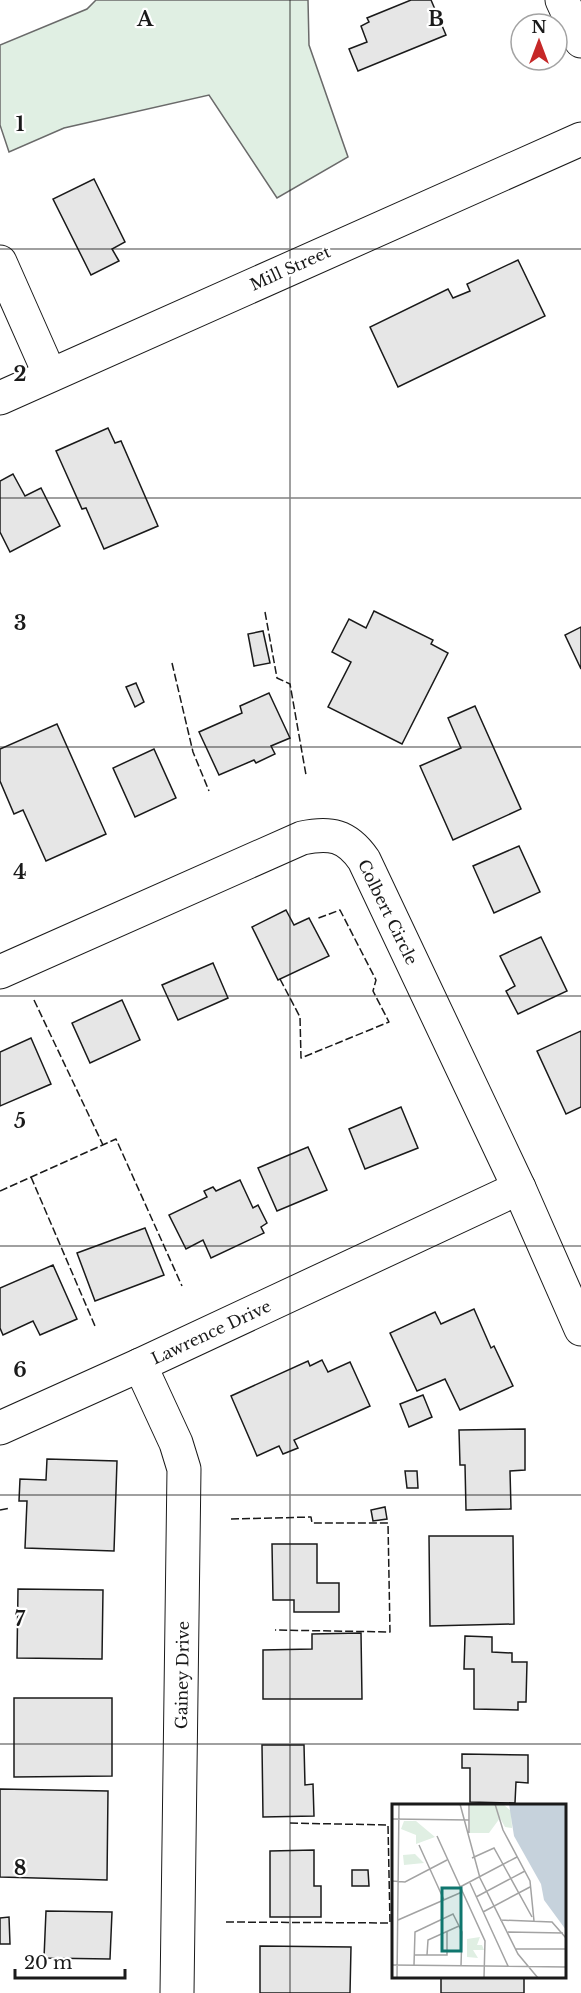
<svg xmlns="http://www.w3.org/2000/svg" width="581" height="1993" font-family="'Libre Baskerville',serif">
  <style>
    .green { fill: #e0efe3; stroke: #6a6a6a; stroke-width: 1.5 }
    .building { fill: #e6e6e6; stroke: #1a1a1a; stroke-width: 1.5 }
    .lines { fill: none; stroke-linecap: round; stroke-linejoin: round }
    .minor-casing { stroke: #1a1a1a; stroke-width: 35 }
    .minor { stroke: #fff; stroke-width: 33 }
    .fence { stroke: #1a1a1a; stroke-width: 1.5; stroke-dasharray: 8 3; stroke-linecap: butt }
    .grid { fill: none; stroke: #1a1a1a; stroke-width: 1.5; stroke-opacity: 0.55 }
    .labels { text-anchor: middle; stroke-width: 4.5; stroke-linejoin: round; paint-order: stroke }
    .street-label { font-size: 16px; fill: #1a1a1a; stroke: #fff }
    .inset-road { fill: none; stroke: #a3a3a3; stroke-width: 1.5 }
    .view { fill: #0f766e; fill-opacity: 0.15; stroke: #0f766e; stroke-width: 3 }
    .inset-edge { fill: none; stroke: #1a1a1a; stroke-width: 3 }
    .grid-label { font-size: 20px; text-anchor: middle; font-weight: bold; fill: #1a1a1a; stroke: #fff; stroke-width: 4.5; stroke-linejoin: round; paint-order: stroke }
  </style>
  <rect width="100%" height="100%" fill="#fff"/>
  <!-- green -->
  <path class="green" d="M96,0H308L309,45L348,157L277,198L209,95L64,128L9,152L0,125V45L87,9Z"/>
  <!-- building -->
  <g class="building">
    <path d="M411,0H431L446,35L358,71L349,49L367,42L361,26L369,22L367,18Z"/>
    <path d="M94,179L125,242L112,249L119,261L91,275L53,199Z"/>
    <path d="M518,260L545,316L398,387L370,327L448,289L453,298L470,291L467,284Z"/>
    <path d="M108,428L115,443L121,441L158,526L104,549L86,508L82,509L56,451Z"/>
    <path d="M13,474L25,496L41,488L60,526L10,552L0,532V481Z"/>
    <path d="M374,611L433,640L431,644L448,653L402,744L328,707L351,662L332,652L349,619L366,628Z"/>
    <path d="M581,627V669L565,635Z"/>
    <path d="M263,631L270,663L254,666L248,634Z"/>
    <path d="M136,683L144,702L135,707L126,687Z"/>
    <path d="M269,693L290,738L271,746L275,754L256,763L254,760L219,775L199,732L242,713L240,706Z"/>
    <path d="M475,706L521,809L453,840L420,766L461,748L448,718Z"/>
    <path d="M57,724L106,834L46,861L23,810L14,814L0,781V749Z"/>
    <path d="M154,749L176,798L135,817L113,768Z"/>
    <path d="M519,846L540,892L494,913L473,866Z"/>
    <path d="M286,910L294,925L309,918L329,956L278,980L252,927Z"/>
    <path d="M541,937L567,991L518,1014L506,991L515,986L500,956Z"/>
    <path d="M213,963L228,998L178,1020L162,985Z"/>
    <path d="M122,1000L140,1040L90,1063L72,1023Z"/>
    <path d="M581,1031V1107L566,1114L537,1051Z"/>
    <path d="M31,1038L51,1084L0,1106V1052Z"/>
    <path d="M401,1107L418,1148L365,1169L349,1129Z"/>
    <path d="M308,1147L327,1190L277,1211L258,1168Z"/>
    <path d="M240,1180L253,1208L258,1205L267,1223L261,1227L264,1233L211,1258L203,1240L186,1249L169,1215L207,1197L204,1191L213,1187L216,1191Z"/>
    <path d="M145,1228L164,1275L95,1301L77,1253Z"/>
    <path d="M53,1265L77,1319L40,1335L33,1321L3,1335L0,1328V1288Z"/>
    <path d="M474,1309L491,1348L494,1346L513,1386L460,1410L445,1379L417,1391L390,1333L435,1312L441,1324Z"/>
    <path d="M322,1360L328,1372L350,1362L370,1406L294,1440L298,1448L283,1454L279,1446L257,1456L231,1396L308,1361L310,1366Z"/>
    <path d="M423,1395L432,1417L409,1427L400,1404Z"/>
    <path d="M525,1429V1470L510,1471L511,1509L466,1510L465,1465H460L459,1430Z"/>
    <path d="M47,1459L117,1461L114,1551L25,1548L27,1501H19L20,1479L46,1480Z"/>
    <path d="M405,1471H417L418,1488H407Z"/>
    <path d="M385,1507L387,1519L373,1521L371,1510Z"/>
    <path d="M429,1536H513L514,1624L430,1626Z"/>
    <path d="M272,1544H317V1583H339V1612H294V1600H273Z"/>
    <path d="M18,1589L103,1590L102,1659L17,1658Z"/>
    <path d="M361,1633L362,1699H263V1650L312,1649V1634Z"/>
    <path d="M465,1636L492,1637V1652L512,1653V1662H527L526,1702H518V1710L474,1709V1669H464Z"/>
    <path d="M14,1698H112V1776L14,1777Z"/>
    <path d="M262,1745H304L305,1785L313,1784L314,1816L263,1817Z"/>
    <path d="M462,1754L528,1755V1783L516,1782L515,1803L470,1802V1768H462Z"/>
    <path d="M0,1789L108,1791L107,1880L0,1877Z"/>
    <path d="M314,1850V1886H321V1917H270V1851Z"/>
    <path d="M352,1870H368L369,1886H352Z"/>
    <path d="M46,1911L112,1912L110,1959L44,1958Z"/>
    <path d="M9,1917L10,1944H0V1918Z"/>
    <path d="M260,1946L351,1947L350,1993H260Z"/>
    <rect x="441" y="1976" width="83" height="17"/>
  </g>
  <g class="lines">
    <!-- minor casing -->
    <g class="minor-casing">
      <g id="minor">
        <path d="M562,0L581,41"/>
        <path d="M0,262L50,375"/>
        <path d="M0,398L581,139"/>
        <path d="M0,972L302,838C330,832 347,835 364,860L519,1188L581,1329"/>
        <path d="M140,1365L176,1443L184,1469L177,1993"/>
        <path d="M0,1428L140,1365L519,1188"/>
      </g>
    </g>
    <!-- minor -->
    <use href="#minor" class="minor"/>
    <!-- fence -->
    <g class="fence">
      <path d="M265,612L277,678L290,684L306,775"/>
      <path d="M172,663L193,752L209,791"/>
      <path d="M280,979L300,1017L301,1058L389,1022L373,991L376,980L340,910L316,919"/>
      <path d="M34,1000L103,1145"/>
      <path d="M31,1177L95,1326"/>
      <path d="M0,1191L116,1139L182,1286"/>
      <path d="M0,1510L10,1508"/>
      <path d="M231,1519L311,1517L312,1523H388L390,1632L275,1630"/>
      <path d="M226,1922L390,1923L388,1825L288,1823"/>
    </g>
  </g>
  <!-- grid -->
  <path class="grid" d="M290,0V1993M0,249H581M0,498H581M0,747H581M0,996H581M0,1246H581M0,1495H581M0,1744H581"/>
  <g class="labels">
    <!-- street labels -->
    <g class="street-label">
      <text transform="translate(290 268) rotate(-24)" y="6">Mill Street</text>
      <text transform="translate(388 912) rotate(64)" y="6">Colbert Circle</text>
      <text transform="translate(211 1332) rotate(-25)" y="6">Lawrence Drive</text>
      <text transform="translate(182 1675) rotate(-89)" y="6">Gainey Drive</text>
    </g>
  </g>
  <!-- overview -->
  <g transform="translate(392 1804)">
    <rect width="174" height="174" fill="#fff"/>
    <path d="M78,0H111L119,7L120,24L113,23L108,14L97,29H78ZM12,17H24L43,33L24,40V31L9,25ZM23,50L32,59L12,61L11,51ZM88,133L85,141H90L92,146H81L86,154L75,153V135Z" fill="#e0efe3"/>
    <path d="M117,0H174V126L152,96L149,80L122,32Z" fill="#c6d2dc"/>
    <path class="inset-road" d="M68,0L88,74L126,150L146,174M103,0L111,26L138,77L142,117M0,15L77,16M77,29V0M45,32L93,137L92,174M27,41L52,96M80,54L102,44L140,113M0,77L13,78L55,56M78,79L116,162M68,83L125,53M84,93L133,67M91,108L138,83M6,116L70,88M108,116L160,118L174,134M116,128L171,129M124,145H174M22,151H55V127M35,151L36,136L67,122M0,161L174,163M22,161L23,128L61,110L70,128L69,162M5,174L7,0"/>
    <path class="view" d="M50,84H69V147H50Z"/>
    <rect width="174" height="174" class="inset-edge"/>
  </g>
  <g class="grid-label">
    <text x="145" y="26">A</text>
    <text x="436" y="26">B</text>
    <text x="20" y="131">1</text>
    <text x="20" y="381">2</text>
    <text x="20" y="630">3</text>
    <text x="20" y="879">4</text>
    <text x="20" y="1128">5</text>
    <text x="20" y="1377">6</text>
    <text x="20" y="1626">7</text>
    <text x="20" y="1875">8</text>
  </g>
  <!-- north arrow -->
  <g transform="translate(539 42)"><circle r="28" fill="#ffffff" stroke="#a3a3a3" stroke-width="1.5"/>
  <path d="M0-4.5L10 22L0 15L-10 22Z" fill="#c62828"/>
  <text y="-9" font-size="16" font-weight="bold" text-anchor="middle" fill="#1a1a1a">N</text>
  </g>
  <!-- scale -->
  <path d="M15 1969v9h110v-9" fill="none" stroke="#1a1a1a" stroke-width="3"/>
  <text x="24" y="1969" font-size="18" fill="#1a1a1a" stroke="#ffffff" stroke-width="4.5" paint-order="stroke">20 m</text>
</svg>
